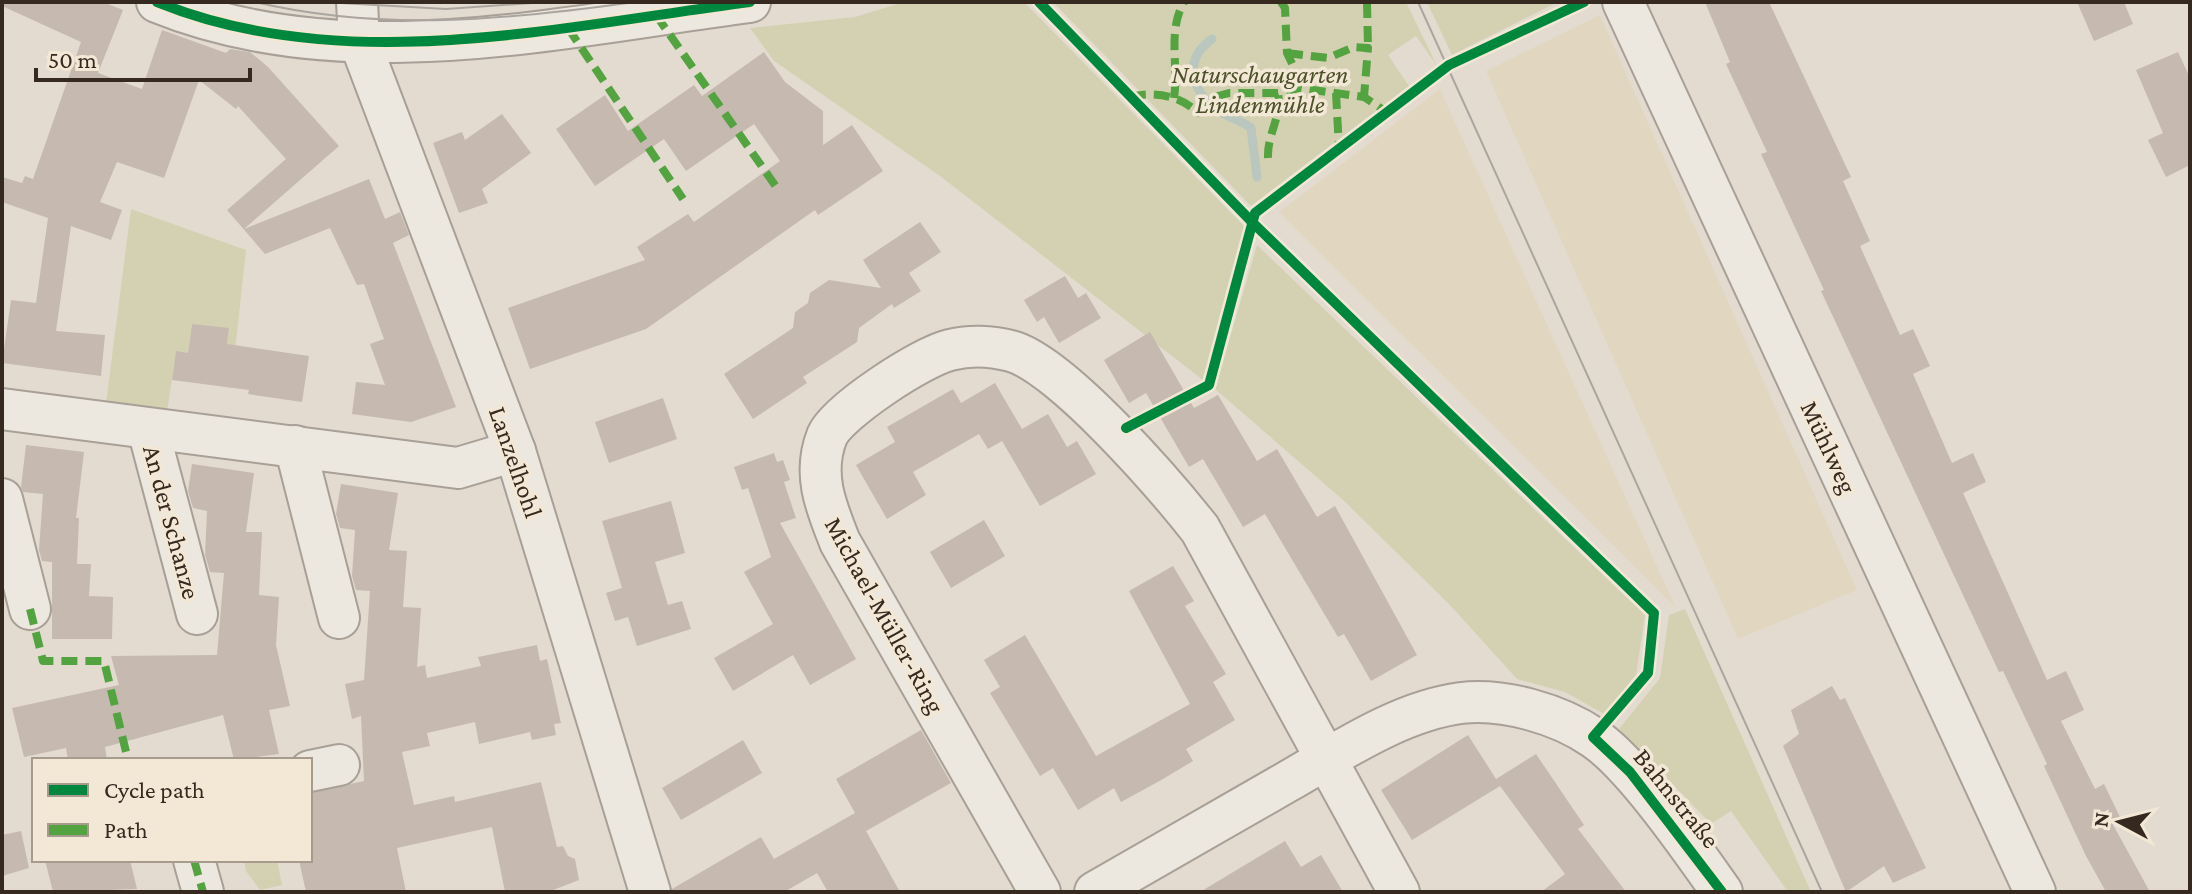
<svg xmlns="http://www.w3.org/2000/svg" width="2192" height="894" font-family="'Crimson Pro',serif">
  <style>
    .farmland { fill: #e1d7c1 }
    .green { fill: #d4d1b2 }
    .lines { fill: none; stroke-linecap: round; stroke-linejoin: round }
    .stream { stroke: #bac7be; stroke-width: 9 }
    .building { fill: #c6b9b0 }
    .minor-casing { stroke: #a8a097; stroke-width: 44 }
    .minor { stroke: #ece7df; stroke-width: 40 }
    .tram { stroke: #aba59f; stroke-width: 2 }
    .quiet { stroke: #53a341; stroke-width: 8; stroke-dasharray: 16 8; stroke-linecap: butt }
    .cycleway-casing { stroke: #f3e7d6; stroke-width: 15 }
    .cycleway { stroke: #00873e; stroke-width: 10 }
    .labels { text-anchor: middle; stroke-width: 7; stroke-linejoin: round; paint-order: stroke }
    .park-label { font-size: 26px; font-style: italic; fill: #4b5128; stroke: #f3e7d6 }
    .street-label { font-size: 26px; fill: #362920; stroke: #f3e7d6 }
  </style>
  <rect width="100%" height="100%" fill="#e3dbcf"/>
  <!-- farmland -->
  <g class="farmland">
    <path d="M1600,15L1857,590L1738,639L1486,71Z"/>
    <path d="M1440,89L1676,608L1279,212Z"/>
  </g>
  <!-- green -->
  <g class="green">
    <path d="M904,2H1024L1244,226L1203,380L940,176L774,61L750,28L855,17Z"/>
    <path d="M1053,2H1406L1437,66L1416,36L1388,55L1409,86L1251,206Z"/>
    <path d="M1427,2H1558L1452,55Z"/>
    <path d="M131,209L246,250L231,388L221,386L229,329L192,324L188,353L176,352L167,412L106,403Z"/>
    <path d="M1257,245L1645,615L1636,675L1604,714L1565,692L1517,679L1450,605L1342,499L1215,389Z"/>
    <path d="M1685,609L1811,892H1788L1731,811L1711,824L1619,729L1660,678L1669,615Z"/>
    <path d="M244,860H277L282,885L260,890L246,871Z"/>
  </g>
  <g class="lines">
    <!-- stream -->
    <path class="stream" d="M1212,39C1185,58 1189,85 1213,107C1224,117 1240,119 1251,128L1257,177"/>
  </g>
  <!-- building -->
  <g class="building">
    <path d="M2,2H103L123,10L98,73L142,89L162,30L226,53L230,49L250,52L268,67L339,146L244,229L369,179L385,219L400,212L409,235L393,243L456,407L411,422L352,414L356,382L385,385L370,344L384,339L364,284L357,285L330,228L265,254L227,210L286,159L238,106L236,109L199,80L164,178L117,162L100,202L122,210L111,240L71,226L56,331L105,335L101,376L2,363L11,300L36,303L48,218L2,202V177L22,183L25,176L33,179L81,42L2,6Z"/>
    <path d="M1705,2H1769L1851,177L1843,181L1870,241L1860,246L1900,335L1913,329L1930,366L1913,374L1952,463L1973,453L1986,482L1963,493L2047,680L2066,671L2084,710L2061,721L2095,789L2104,784L2120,817L2111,821L2150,892H2106L2086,856L2044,766L2047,764L2003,671L1999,672L1821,291L1824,290L1761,154L1767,152L1726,64L1730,62Z"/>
    <path d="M2077,2H2124L2133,24L2094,41Z"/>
    <path d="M764,52L785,82L823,111V145L852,125L883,171L818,215L815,210L646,329L530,369L508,308L645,260L637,247L688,214L694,222L780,161L754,124L686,171L664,139L595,186L556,129L605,95L628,131L694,85L702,96Z"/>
    <path d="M2178,52L2190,78V165L2166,177L2148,140L2163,133L2136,70Z"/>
    <path d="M502,114L531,153L482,189L488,203L459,213L433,143L462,132L465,140Z"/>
    <path d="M920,222L941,252L909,273L921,291L894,308L892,304L859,328L857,342L803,377L807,383L753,419L724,374L793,328L795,312L808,303L810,293L829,280L881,288L863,260Z"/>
    <path d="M1065,276L1078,298L1086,293L1101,318L1059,343L1044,317L1037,322L1024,300Z"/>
    <path d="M192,324L229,328L227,344L309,356L302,402L248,394L249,390L172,380L176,351L188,353Z"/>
    <path d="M1150,332L1194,408L1218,395L1257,461L1277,449L1317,517L1335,506L1417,655L1371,681L1344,634L1338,637L1265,514L1243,527L1203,459L1189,467L1146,393L1129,403L1104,360Z"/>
    <path d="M995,383L1022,429L1048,414L1067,447L1077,441L1096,474L1040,506L1002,441L988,449L979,434L913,472L926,495L887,519L856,465L895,442L887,427L953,389L961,403Z"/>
    <path d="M663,398L677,439L609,463L595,422Z"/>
    <path d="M26,445L84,452L76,518H79L77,564H91L89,596L113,597L112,639H52V562L42,561L39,550L43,494L23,492L21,487Z"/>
    <path d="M774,453L777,462L783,460L790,480L784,482L796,518L780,523L856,659L810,685L793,655L733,691L714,658L773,624L744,572L771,557L748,488L742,490L734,467Z"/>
    <path d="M192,464L254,473L246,532H262L259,595L279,597L276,645L290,706L269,710L279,754L234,760L223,715L105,747L107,760H68L66,748L24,757L12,708L119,685L111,656L217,655L224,573L210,572L205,555L207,511L193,508L188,491Z"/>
    <path d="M341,484L398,493L389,550L407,551L403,607L421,608L417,667L425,665L427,678L481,666L478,657L537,645L540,661L547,659L561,723L554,724L556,735L532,740L530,732L479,744L475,722L427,733L430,746L402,752L414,805L454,796L455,802L541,782L557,847L563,846L568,856L575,859L579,880L548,892H505L492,827L397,848L406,892H306L299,860H310V793L364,781L361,716L352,719L345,684L364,680L370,591L356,590L352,576L355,530L340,528L336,514Z"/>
    <path d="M671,501L685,553L655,562L668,605L682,601L691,629L637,646L628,617L615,621L606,593L622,588L602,521Z"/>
    <path d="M984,520L1005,556L951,588L930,552Z"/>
    <path d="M1173,566L1194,601L1185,606L1226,674L1213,682L1235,720L1186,749L1193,761L1163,779L1121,802L1114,788L1078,810L1053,768L1040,776L990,693L1000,687L984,660L1025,635L1096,756L1190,704L1129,591Z"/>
    <path d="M1832,686L1840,700L1845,698L1926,868L1893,883L1884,866L1846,892L1783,746L1799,734L1791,710Z"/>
    <path d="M921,730L951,783L866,831L900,892H828L817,873L784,892H672V889L761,837L774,859L855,813L836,779Z"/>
    <path d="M1468,735L1496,779L1536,754L1584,825L1578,829L1626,892H1541L1565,874L1500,786L1412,840L1381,790Z"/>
    <path d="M743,740L762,773L681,820L662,788Z"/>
    <path d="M21,831L29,868L2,876V835Z"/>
    <path d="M1285,841L1301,867L1321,855L1343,892H1200Z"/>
    <path d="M45,860H130L137,889L53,892Z"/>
  </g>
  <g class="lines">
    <!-- minor casing -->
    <g class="minor-casing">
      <g id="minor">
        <path d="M157,2C344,78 557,27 750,2"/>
        <path d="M357,2L359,40L515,451L650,892"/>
        <path d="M1623,2L2035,892"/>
        <path d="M2,409L458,468L515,451"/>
        <path d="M148,429L197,614"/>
        <path d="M295,446L339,618"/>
        <path d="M2,499L30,609"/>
        <path d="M310,771L339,765"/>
        <path d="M194,860L203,892"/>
        <path d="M1040,892L840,542C826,507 812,474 827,436C838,411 923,356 950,350C969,345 992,346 1011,351C1061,364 1166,486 1200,529L1399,892"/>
        <path d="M1095,892C1158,856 1222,819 1285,783C1338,753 1399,711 1461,703C1504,698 1559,714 1594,738C1634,765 1693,851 1722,892"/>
      </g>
    </g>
    <!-- minor -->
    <use href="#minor" class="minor"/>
    <!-- tram -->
    <g class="tram">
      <path d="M255,2C382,32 507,20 635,2"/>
      <path d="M323,2L446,9L546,2"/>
      <path d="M1418,2L1822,892"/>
    </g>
    <!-- quiet -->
    <g class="quiet">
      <path d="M1281,2L1285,8L1287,53L1297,74L1299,88"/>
      <path d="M1367,2L1368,48"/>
      <path d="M656,15L777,188"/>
      <path d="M568,28L683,199"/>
      <path d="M1287,53L1328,58L1354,47L1368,48L1364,97"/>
      <path d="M1336,93L1339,148"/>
      <path d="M1130,97C1154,91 1180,95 1198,113L1218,96L1229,93H1278L1299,88L1364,97L1388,113"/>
      <path d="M1174,98C1179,66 1167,31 1184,2"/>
      <path d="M1268,158C1267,133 1282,118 1278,93"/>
      <path d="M30,609L43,661H104L128,760"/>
      <path d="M194,860L203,892"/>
    </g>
    <!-- cycleway casing -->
    <g class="cycleway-casing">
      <g id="cycleway">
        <path d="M157,2C344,78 557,27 750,2"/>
        <path d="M1039,2L1252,222L1654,613L1648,673L1593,737L1630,772L1722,892"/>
        <path d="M1126,428L1209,385L1255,213L1449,65L1584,2"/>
      </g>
    </g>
    <!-- cycleway -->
    <use href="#cycleway" class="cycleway"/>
  </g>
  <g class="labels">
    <!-- park labels -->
    <g class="park-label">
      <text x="1260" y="83">Naturschaugarten<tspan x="1260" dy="30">Lindenmühle</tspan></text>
    </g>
    <!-- street labels -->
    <g class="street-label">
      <text transform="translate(1829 447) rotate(65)" y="9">Mühlweg</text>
      <text transform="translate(516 462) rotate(71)" y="9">Lanzelhohl</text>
      <text transform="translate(172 522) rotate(75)" y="9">An der Schanze</text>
      <text transform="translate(885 615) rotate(61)" y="9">Michael-Müller-Ring</text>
      <text transform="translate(1677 798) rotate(51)" y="9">Bahnstraße</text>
    </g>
  </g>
  <!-- border -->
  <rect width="2192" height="894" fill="none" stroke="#362920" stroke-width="8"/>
  <!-- legend -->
  <rect x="32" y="758" width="280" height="104" fill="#f3e7d6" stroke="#a79b8d" stroke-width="2"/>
  <rect x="48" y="784" width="40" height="12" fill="#00873e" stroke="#a79b8d" stroke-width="2"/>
  <text x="104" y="798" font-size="24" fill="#362920">Cycle path</text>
  <rect x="48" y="824" width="40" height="12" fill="#53a341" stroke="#a79b8d" stroke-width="2"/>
  <text x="104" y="838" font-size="24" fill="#362920">Path</text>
  <!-- north arrow -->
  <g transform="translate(2120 822) rotate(277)" stroke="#f3e7d6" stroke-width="6" paint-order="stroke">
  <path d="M0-6L14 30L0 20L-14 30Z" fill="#362920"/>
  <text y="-12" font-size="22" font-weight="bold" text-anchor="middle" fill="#362920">N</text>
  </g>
  <!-- scale -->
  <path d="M36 68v12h214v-12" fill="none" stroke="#362920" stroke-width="4"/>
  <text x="48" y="68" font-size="24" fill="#362920" stroke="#f3e7d6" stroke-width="6" paint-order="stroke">50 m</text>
</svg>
